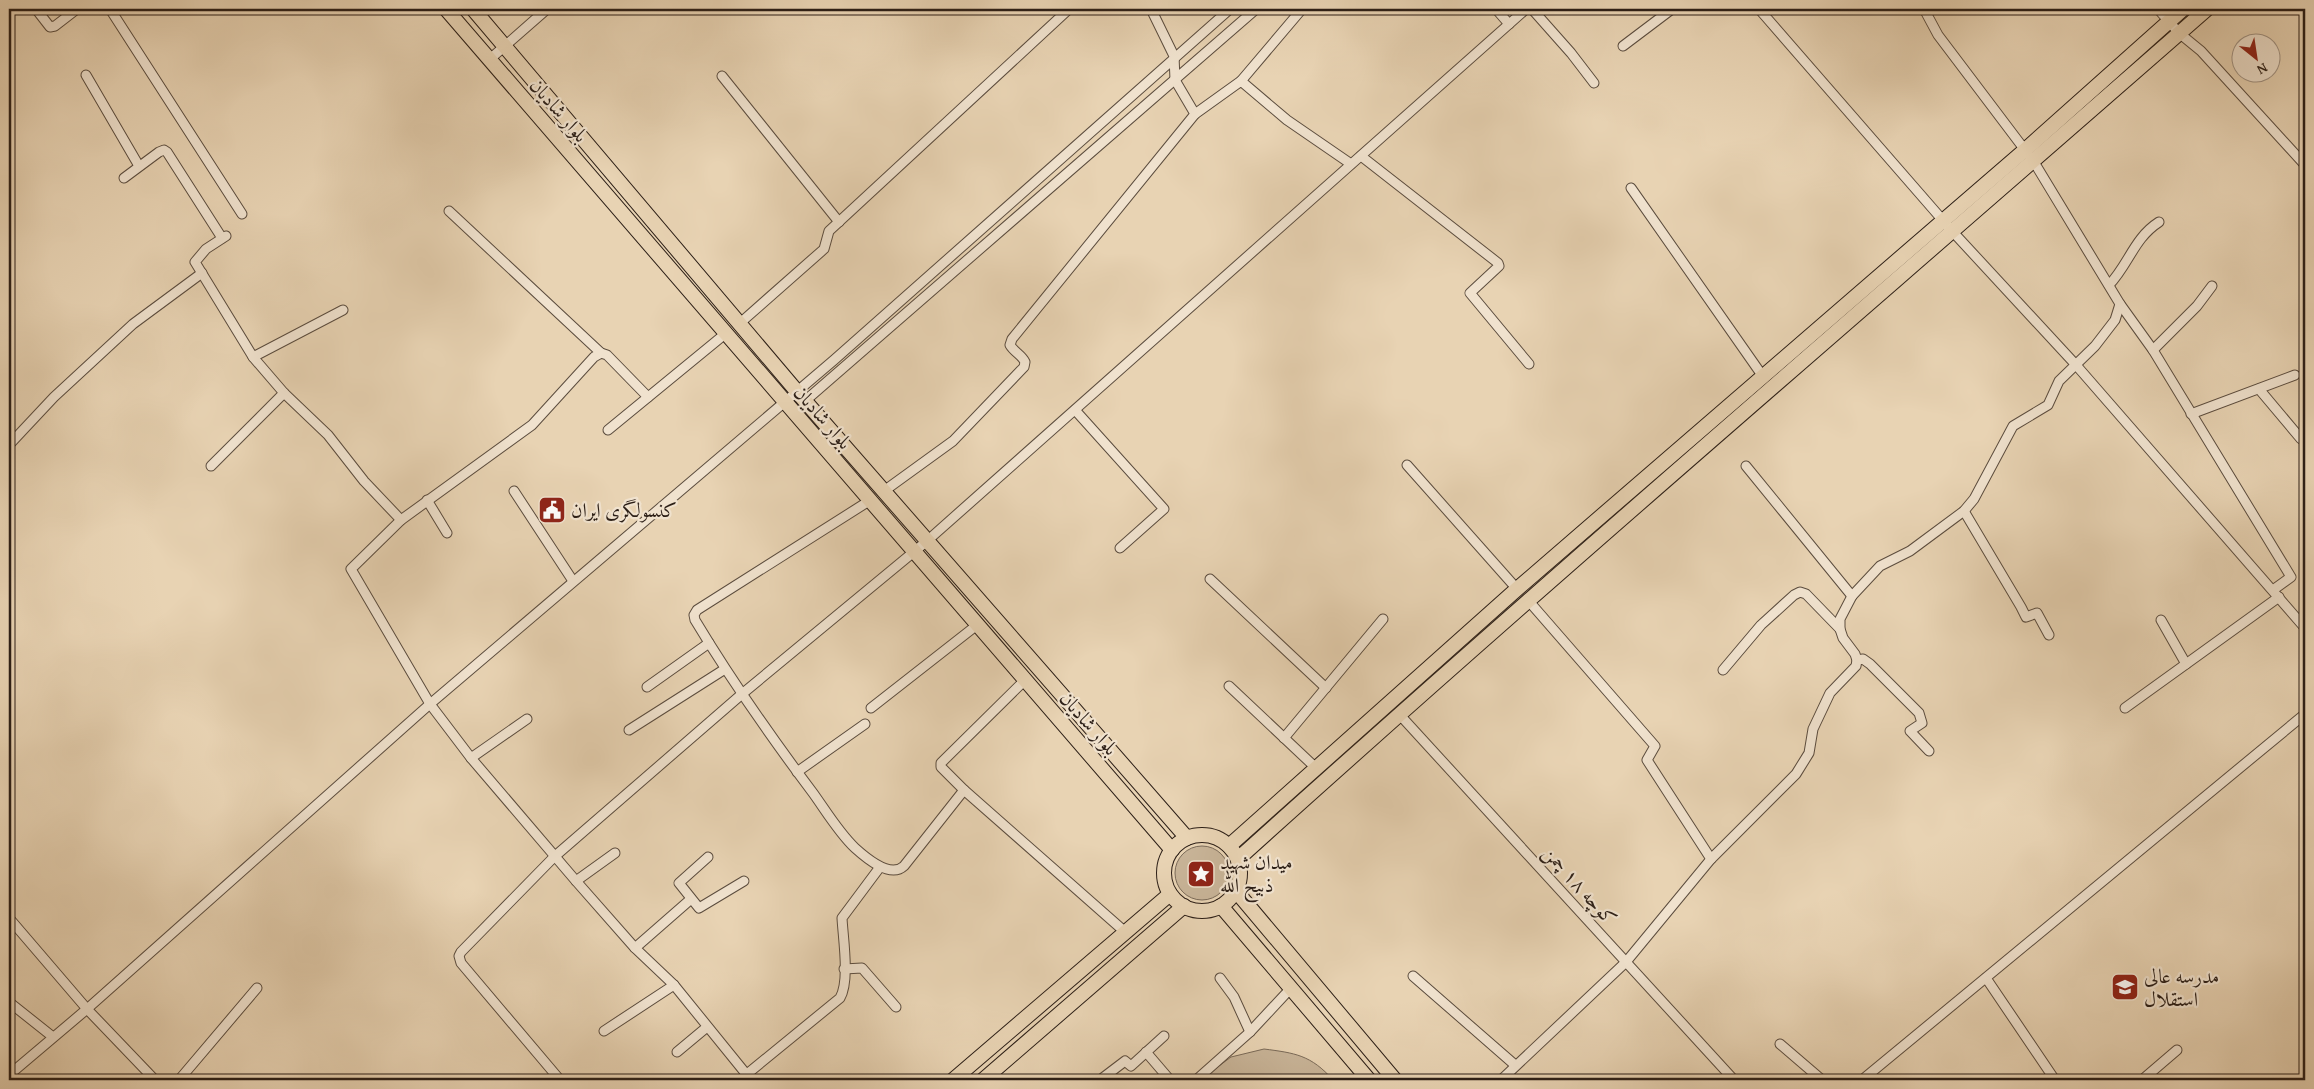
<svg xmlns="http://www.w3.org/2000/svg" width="2314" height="1089" font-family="'Gentium Book Plus',Amiri,serif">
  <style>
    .green { fill: #c8b498; stroke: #7a6a58 }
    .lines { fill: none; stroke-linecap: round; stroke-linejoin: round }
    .minor-casing { stroke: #5b4c3e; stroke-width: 11 }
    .primary-casing { stroke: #2c1f17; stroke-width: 16 }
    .trunk-casing { stroke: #2c1f17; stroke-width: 16 }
    .minor { stroke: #f0e2ce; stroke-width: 9 }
    .primary { stroke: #e8d3b3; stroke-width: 14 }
    .trunk { stroke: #e8d3b3; stroke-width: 14 }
    .labels { text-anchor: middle; stroke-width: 4.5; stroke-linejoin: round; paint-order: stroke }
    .street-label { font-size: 20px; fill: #2c1f17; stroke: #f0e2ce }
    .poi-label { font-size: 20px; fill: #2c1f17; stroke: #f0e2ce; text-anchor: start }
  </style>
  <rect width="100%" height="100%" fill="#e8d3b3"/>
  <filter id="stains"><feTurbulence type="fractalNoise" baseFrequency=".004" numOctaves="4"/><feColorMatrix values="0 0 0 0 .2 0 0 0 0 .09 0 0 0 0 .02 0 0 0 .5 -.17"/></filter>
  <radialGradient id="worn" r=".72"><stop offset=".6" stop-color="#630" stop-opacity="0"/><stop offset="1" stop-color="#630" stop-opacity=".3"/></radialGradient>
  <!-- green -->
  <g class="green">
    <circle cx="1202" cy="873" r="27"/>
    <path d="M1264,1049C1295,1053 1311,1055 1333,1080H1200L1231,1057Z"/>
  </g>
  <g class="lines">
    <!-- minor casing -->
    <g class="minor-casing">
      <g id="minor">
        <path d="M36,9L50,27L55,26L77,9"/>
        <path d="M110,9L242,214"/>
        <path d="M1496,9L1509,24"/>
        <path d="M1532,9L1571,53L1594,83"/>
        <path d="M1759,9L1953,232L2076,365L2305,628"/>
        <path d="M1924,9L1938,35L2034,162L2120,304L2153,350L2291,577L2273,590"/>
        <path d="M2158,9L2179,33L2201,51L2305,165"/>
        <path d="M1623,46L1672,9"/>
        <path d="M490,59L547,9"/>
        <path d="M86,75L139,166"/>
        <path d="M722,76L839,222"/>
        <path d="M1241,81L1302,9"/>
        <path d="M1195,114L1241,81L1287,120L1351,164"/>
        <path d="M1361,156L1498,263L1499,266L1470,293L1529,364"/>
        <path d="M124,178L159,152L164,150L167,152L222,238"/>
        <path d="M1631,188L1764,378"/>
        <path d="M449,211L601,353"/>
        <path d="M226,236L206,249L195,262L253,357L284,393L328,435L364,481L401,520"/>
        <path d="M2109,285C2129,264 2134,238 2159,222"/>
        <path d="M739,324L824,249L829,231L1069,9"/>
        <path d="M2153,350L2197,306L2212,286"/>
        <path d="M253,357L343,310"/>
        <path d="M2259,389L2301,439"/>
        <path d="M648,397L607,355L601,353L594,357L532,425L401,520L351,569L430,704L471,758L576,881L635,948L674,985L751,1080"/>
        <path d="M805,401L1256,9"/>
        <path d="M1075,410L1164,509L1120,548"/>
        <path d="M2191,414L2295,375"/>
        <path d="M608,430L725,334"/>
        <path d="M9,445L54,397L133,324L202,273"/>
        <path d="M1407,465L1517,589"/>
        <path d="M211,466L284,393"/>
        <path d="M1746,466L1852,596"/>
        <path d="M514,491L573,581"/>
        <path d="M884,491L953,441L1024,367L1025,362C1022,355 1014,352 1010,345L1012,339L1195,114L1175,80L1174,56L1151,9"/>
        <path d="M427,500L447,533"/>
        <path d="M869,501L697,610L694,615L695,620C731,680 771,737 813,793C826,811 839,833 855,848C865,857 890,879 904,866L964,790L1124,931"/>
        <path d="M1964,511L2021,607L2026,617L2037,613L2049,635"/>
        <path d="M1210,579L1326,688"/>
        <path d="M1527,599L1655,746L1647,760L1711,859"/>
        <path d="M2161,620L2186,664"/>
        <path d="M1857,660L1863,659L1870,664L1919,713L1922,723L1910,731L1929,751"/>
        <path d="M1723,670L1761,625L1794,595L1800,592L1806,594L1840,629"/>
        <path d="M1229,686L1316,768"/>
        <path d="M647,687L709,643"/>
        <path d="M871,708L977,625"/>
        <path d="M2125,708L2279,597"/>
        <path d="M1399,714L1734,1080"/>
        <path d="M629,730L725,669"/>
        <path d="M1284,738L1383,619"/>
        <path d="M471,758L527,719"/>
        <path d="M797,772L865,724"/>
        <path d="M964,790L941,767V763L1025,680"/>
        <path d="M708,857L679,883L699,908L744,881"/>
        <path d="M576,881L615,853"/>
        <path d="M9,918L87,1009L155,1080"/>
        <path d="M635,948L691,899"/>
        <path d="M844,969L862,968L896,1007"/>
        <path d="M1413,976L1515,1065"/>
        <path d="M1220,978L1234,997L1250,1032"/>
        <path d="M1986,978L2055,1080"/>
        <path d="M9,1002L53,1037"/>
        <path d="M604,1031L674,985"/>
        <path d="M1780,1044L1822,1080"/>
        <path d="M677,1052L707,1027"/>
        <path d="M1146,1052L1170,1080"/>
        <path d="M747,1074L840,998C850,981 843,938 842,918L880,867"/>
        <path d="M9,1075L87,1009L430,704L834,360L1230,9"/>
        <path d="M179,1080L257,988"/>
        <path d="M560,1080L461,963L459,956L461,952L554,857L742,694L927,541L1526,9"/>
        <path d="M1100,1080L1125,1061L1131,1066L1164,1036"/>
        <path d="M1196,1080L1250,1032L1291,988"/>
        <path d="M1501,1080L1626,962L1711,859L1796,774L1809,753L1813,729L1830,693L1856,666L1857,660L1855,654L1843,638L1840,629V619L1852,596L1880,566L1910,551L1964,511L1974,499L2013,426L2048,405L2059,381L2095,346L2115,320L2120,304"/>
        <path d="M1862,1080L2305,714"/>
        <path d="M2142,1080L2177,1050"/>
      </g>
    </g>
    <!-- primary casing -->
    <g class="primary-casing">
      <g id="primary">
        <path d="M446,9L1172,850"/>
        <path d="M473,9L805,401L1187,838"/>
        <path d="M1236,891L1395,1080"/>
        <path d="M1221,906L1369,1080"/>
      </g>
    </g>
    <!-- trunk casing -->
    <g class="trunk-casing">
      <g id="trunk">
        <circle cx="1202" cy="873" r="38"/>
        <path d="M1229,846L1517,589L2025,150L2183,9"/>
        <path d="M1238,859C1557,571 1884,292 2207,9"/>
        <path d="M953,1080L1170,894"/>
        <path d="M983,1080L1184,906"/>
      </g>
    </g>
    <!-- minor -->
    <use href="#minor" class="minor"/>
    <!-- primary -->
    <use href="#primary" class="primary"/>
    <!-- trunk -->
    <use href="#trunk" class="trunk"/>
  </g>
  <!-- icons -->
  <defs>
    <g id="civic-square" transform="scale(1.4375)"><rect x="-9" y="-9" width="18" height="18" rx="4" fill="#8f2418" stroke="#f0e2ce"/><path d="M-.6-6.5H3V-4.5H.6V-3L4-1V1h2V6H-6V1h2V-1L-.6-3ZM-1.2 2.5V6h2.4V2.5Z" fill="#fff"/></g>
    <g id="sight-square" transform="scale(1.4375)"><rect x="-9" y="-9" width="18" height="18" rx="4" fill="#8f2418" stroke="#f0e2ce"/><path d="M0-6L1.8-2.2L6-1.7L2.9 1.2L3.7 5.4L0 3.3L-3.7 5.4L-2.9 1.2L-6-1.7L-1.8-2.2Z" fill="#fff"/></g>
    <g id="school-square" transform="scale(1.4375)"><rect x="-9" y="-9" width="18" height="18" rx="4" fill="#8f2418" stroke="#f0e2ce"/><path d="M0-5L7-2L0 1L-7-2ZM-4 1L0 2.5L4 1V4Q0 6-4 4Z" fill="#fff"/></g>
  </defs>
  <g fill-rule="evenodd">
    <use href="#civic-square" x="552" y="510"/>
    <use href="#sight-square" x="1201" y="874"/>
    <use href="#school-square" x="2125" y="987"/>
  </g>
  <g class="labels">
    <!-- street labels -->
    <g class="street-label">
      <text transform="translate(559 110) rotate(49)" y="7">بلوار شادیان</text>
      <text transform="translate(823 417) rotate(49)" y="7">بلوار شادیان</text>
      <text transform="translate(1089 723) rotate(49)" y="7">بلوار شادیان</text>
      <text transform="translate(1580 885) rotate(48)" y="7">كوچه ١٨ چمن</text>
    </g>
    <!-- poi labels -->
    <g class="poi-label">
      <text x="571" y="517">کنسولگری ایران</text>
      <text x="1220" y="869">میدان شهید<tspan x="1220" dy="23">ذبیح الله</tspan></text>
      <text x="2144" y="983">مدرسه عالی<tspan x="2144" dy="23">استقلال</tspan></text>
    </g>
  </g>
  <!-- margin -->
  <rect width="2314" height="1089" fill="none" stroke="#e8d3b3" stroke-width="30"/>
  <rect x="10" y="10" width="2294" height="1069" fill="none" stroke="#2c1f17" stroke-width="2.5"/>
  <rect x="15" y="15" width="2284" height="1059" fill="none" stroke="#2c1f17"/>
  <!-- north arrow -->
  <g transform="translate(2256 58) rotate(150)"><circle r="24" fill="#f0e2ce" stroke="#a29485"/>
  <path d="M0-4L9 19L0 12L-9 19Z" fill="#8f2418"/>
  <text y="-8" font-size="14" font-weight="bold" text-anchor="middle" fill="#2c1f17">N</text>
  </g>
  <rect width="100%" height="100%" filter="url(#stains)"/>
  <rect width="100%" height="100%" fill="url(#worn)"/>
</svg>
